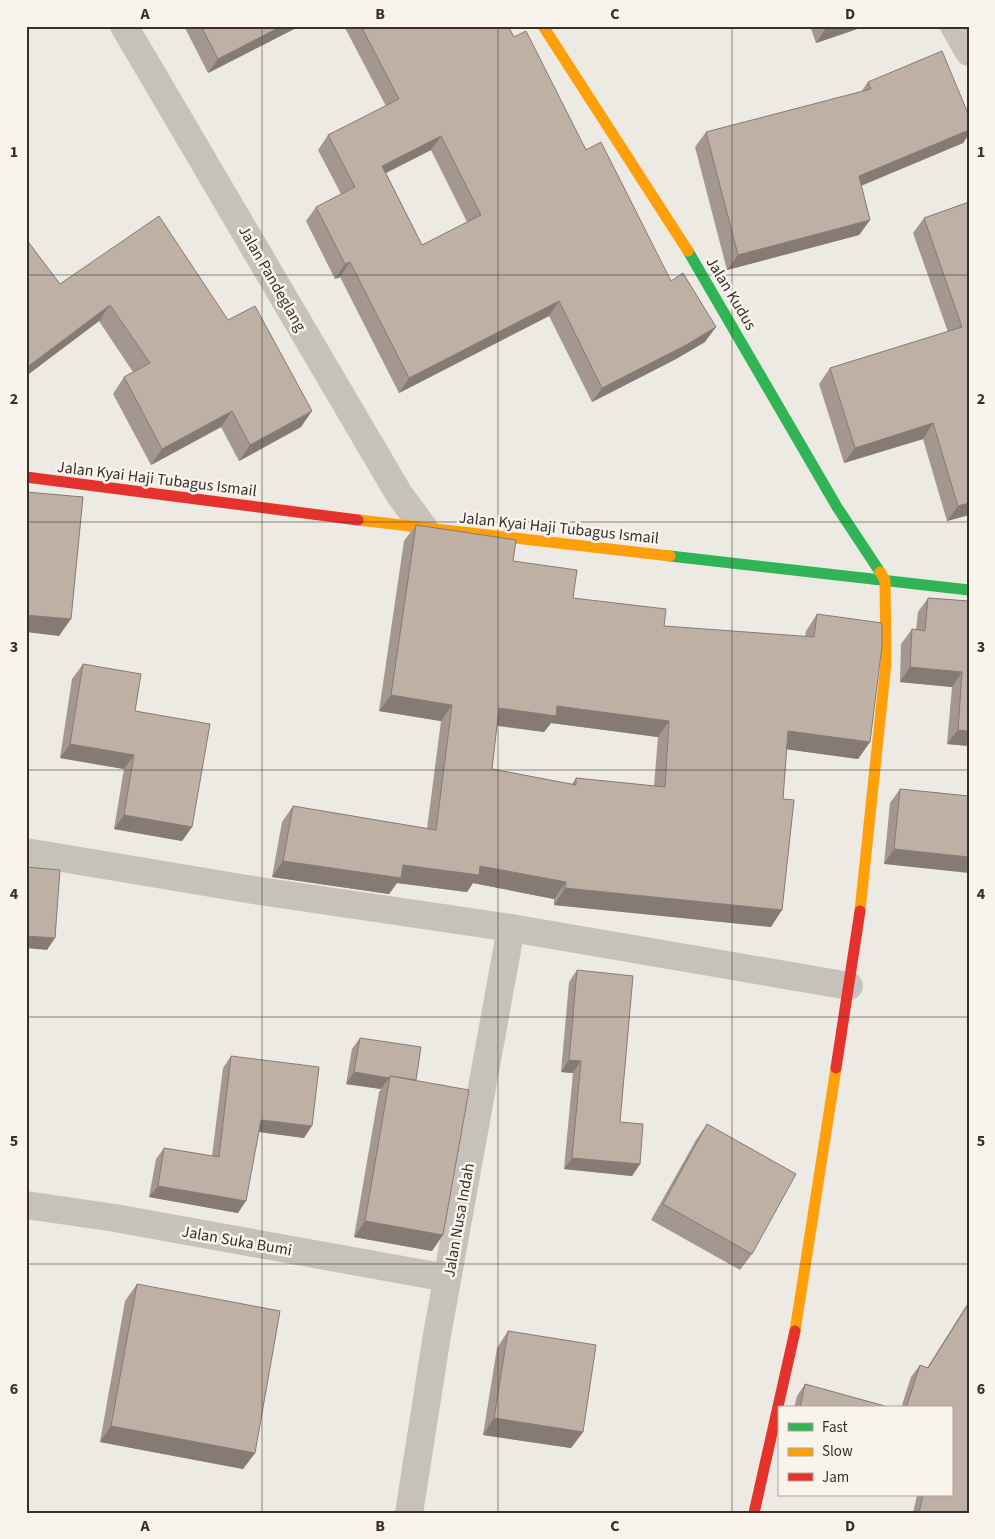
<svg xmlns="http://www.w3.org/2000/svg" width="995" height="1539" font-family="'Source Sans 3',sans-serif">
  <style>
    .lines { fill: none; stroke-linecap: round; stroke-linejoin: round }
    .street { stroke: #c6c1bb; stroke-width: 28 }
    .fast { stroke: #30b455; stroke-width: 11 }
    .slow { stroke: #ff9f0a; stroke-width: 11 }
    .jam { stroke: #e5322d; stroke-width: 11 }
    .wall { fill: #a4978f; fill-rule: evenodd }
    .shaded-wall { fill: #867b74 }
    .building { fill: #bfb0a6; stroke: #867b74; fill-rule: evenodd }
    .grid { fill: none; stroke: #362f2a; stroke-width: 1; stroke-opacity: 0.55 }
    .labels { text-anchor: middle; stroke-width: 5; stroke-linejoin: round; paint-order: stroke }
    .street-label { font-size: 16px; fill: #362f2a; stroke: #f9f4eb }
    .neatline { fill: none; stroke: #362f2a; stroke-width: 2 }
    .grid-label { font-size: 16px; text-anchor: middle; font-weight: bold; fill: #362f2a }
  </style>
  <rect width="100%" height="100%" fill="#ede9e3"/>
  <g class="lines">
    <!-- street -->
    <g class="street">
      <path d="M124,26L399,494L424,528"/>
      <path d="M954,26L969,52"/>
      <path d="M26,852L253,890L511,928L849,986"/>
      <path d="M26,1205L115,1218L447,1278"/>
      <path d="M409,1513L437,1335L511,928"/>
    </g>
    <!-- fast -->
    <g class="fast">
      <path d="M688,251L837,507L880,572"/>
      <path d="M670,556L969,590"/>
    </g>
    <!-- slow -->
    <g class="slow">
      <path d="M543,26L688,251"/>
      <path d="M358,520L670,556"/>
      <path d="M860,911L886,663L885,580L880,572"/>
      <path d="M795,1331L836,1068"/>
    </g>
    <!-- jam -->
    <g class="jam">
      <path d="M26,477L358,520"/>
      <path d="M836,1068L860,911"/>
      <path d="M754,1513L795,1331"/>
    </g>
  </g>
  <!-- wall -->
  <g class="wall">
    <path d="M184,26H300L208,73Z"/>
    <path d="M344,26H508L514,37L671,281L705,342L676,359L592,402L549,316L399,393L340,277L335,279L306,221L316,207L341,194L318,150L328,135L386,106ZM431,150L467,222L422,245L386,173Z"/>
    <path d="M810,26H866L816,43Z"/>
    <path d="M868,82L969,116V134L963,143L861,186L870,220L859,235L727,270L695,147L706,132L861,92Z"/>
    <path d="M969,202V515L947,521L923,439L844,463L819,384L830,368L948,332L913,233L924,218Z"/>
    <path d="M26,239L60,284L228,320L301,427L239,461L221,427L151,465L113,394L124,377L133,372L99,321L26,376Z"/>
    <path d="M416,525L513,561L573,598L664,626L805,637L806,631L817,614L870,742L858,759L787,749L771,927L554,905V899L473,883L467,892L397,883L389,894L272,877L282,822L293,806L427,829L441,721L379,711L404,541ZM551,723L658,737L654,786L576,778L572,784L492,769L497,726L544,732Z"/>
    <path d="M928,598L969,601V746L947,744L952,687L900,682L901,644L912,629L916,630L918,612Z"/>
    <path d="M83,664L135,711L192,827L182,841L114,829L124,769L60,758L72,679Z"/>
    <path d="M900,789L969,796L884,864L890,803Z"/>
    <path d="M577,970L620,1122L640,1164L632,1176L564,1169L573,1073L561,1072L569,982Z"/>
    <path d="M360,1038L416,1080L432,1251L354,1237L379,1092L381,1089L346,1084L352,1049Z"/>
    <path d="M231,1056L304,1138L259,1132L238,1213L149,1197L156,1159L164,1148L212,1156L223,1068Z"/>
    <path d="M707,1124L752,1254L740,1270L651,1220L696,1140Z"/>
    <path d="M137,1284L255,1453L243,1469L100,1442L125,1301Z"/>
    <path d="M969,1301V1513H913L917,1495H951V1408H901L911,1377L920,1365L927,1368Z"/>
    <path d="M508,1331L583,1432L571,1448L483,1435L497,1348Z"/>
    <path d="M805,1384L892,1408H794L797,1396Z"/>
  </g>
  <!-- shaded-wall -->
  <g class="shaded-wall">
    <path d="M282,26H300L208,73L218,59Z"/>
    <path d="M832,26H866L816,43L826,28Z"/>
    <path d="M969,130V134L963,143L848,191L859,176Z"/>
    <path d="M441,136L431,150L372,180L382,166Z"/>
    <path d="M870,220L859,235L727,270L738,255Z"/>
    <path d="M350,262L340,277L335,279L345,264Z"/>
    <path d="M559,301L549,316L399,393L409,378Z"/>
    <path d="M110,305L99,321L26,376V368Z"/>
    <path d="M716,327L705,342L676,359L592,402L602,388Z"/>
    <path d="M232,411L221,427L151,465L162,449Z"/>
    <path d="M312,411L301,427L239,461L250,445Z"/>
    <path d="M933,423L923,439L844,463L855,448Z"/>
    <path d="M969,503V515L947,521L958,506Z"/>
    <path d="M26,615L71,619L59,636L26,632Z"/>
    <path d="M910,667L962,672L952,687L900,682Z"/>
    <path d="M391,695L452,705L441,721L379,711Z"/>
    <path d="M557,706L669,721L658,737L551,723L544,732L488,724L499,708Z"/>
    <path d="M958,730L969,731V746L947,744Z"/>
    <path d="M788,731L870,742L858,759L777,748Z"/>
    <path d="M70,744L134,755L124,769L60,758Z"/>
    <path d="M124,815L192,827L182,841L114,829Z"/>
    <path d="M894,849L969,857V873L884,864Z"/>
    <path d="M283,861L403,865L480,866L566,882L554,899L473,883L467,892L397,883L389,894L272,877Z"/>
    <path d="M565,888L782,910L771,927L554,905Z"/>
    <path d="M26,936L55,938L47,950L26,948Z"/>
    <path d="M569,1060L581,1061L573,1073L561,1072Z"/>
    <path d="M354,1072L389,1078L381,1089L346,1084Z"/>
    <path d="M261,1120L312,1126L304,1138L253,1131Z"/>
    <path d="M572,1158L640,1164L632,1176L564,1169Z"/>
    <path d="M158,1186L246,1201L238,1213L149,1197Z"/>
    <path d="M365,1221L443,1235L432,1251L354,1237Z"/>
    <path d="M494,1418L583,1432L571,1448L483,1435Z"/>
    <path d="M111,1426L255,1453L243,1469L100,1442Z"/>
  </g>
  <!-- building -->
  <g class="building">
    <path d="M201,26H282L218,59Z"/>
    <path d="M361,26H508L514,37L526,31L586,150L601,142L671,281L683,273L716,327L686,345L602,388L559,301L409,378L350,262L345,264L316,207L355,187L328,135L399,99ZM441,136L481,215L422,245L382,166Z"/>
    <path d="M942,51L969,116V130L859,176L870,220L738,255L706,132L871,89L868,82Z"/>
    <path d="M969,202V503L958,506L933,423L855,448L830,368L962,327L924,218Z"/>
    <path d="M159,216L228,320L255,306L312,411L250,445L232,411L162,449L124,377L150,363L110,305L26,368V239L60,284Z"/>
    <path d="M26,492L83,497L71,619L26,615Z"/>
    <path d="M416,525L516,540L513,561L577,570L573,598L666,609L664,626L814,637L817,614L882,623V646L870,742L788,731L783,799L794,800L782,910L565,888L566,882L480,866L479,875L403,865L401,878L283,861L293,806L436,830L452,705L391,695ZM557,706L669,721L665,787L576,778V785L492,769L499,708L556,716Z"/>
    <path d="M928,598L969,601V731L958,730L962,672L910,667L912,629L925,631Z"/>
    <path d="M83,664L141,674L135,711L210,724L192,827L124,815L134,755L70,744Z"/>
    <path d="M900,789L969,796V857L894,849Z"/>
    <path d="M26,867L60,870L55,938L26,936Z"/>
    <path d="M577,970L633,976L620,1122L643,1124L640,1164L572,1158L581,1061L569,1060Z"/>
    <path d="M360,1038L421,1047L416,1080L390,1076L389,1078L354,1072Z"/>
    <path d="M231,1056L319,1067L312,1126L261,1120L246,1201L158,1186L164,1148L219,1157Z"/>
    <path d="M390,1076L469,1090L443,1235L365,1221Z"/>
    <path d="M707,1124L796,1174L752,1254L663,1204Z"/>
    <path d="M137,1284L280,1311L255,1453L111,1426Z"/>
    <path d="M969,1303V1513H919L923,1495H951V1408H906L920,1365L928,1368Z"/>
    <path d="M508,1331L596,1345L583,1432L494,1418Z"/>
    <path d="M805,1384L892,1408H800Z"/>
  </g>
  <!-- grid -->
  <path class="grid" d="M262,26V1513M498,26V1513M732,26V1513M26,275H969M26,522H969M26,770H969M26,1017H969M26,1264H969"/>
  <g class="labels">
    <!-- street labels -->
    <g class="street-label">
      <text transform="translate(273 278) rotate(60)" y="6">Jalan Pandeglang</text>
      <text transform="translate(732 293) rotate(59)" y="6">Jalan Kudus</text>
      <text transform="translate(157 478) rotate(7)" y="6">Jalan Kyai Haji Tubagus Ismail</text>
      <text transform="translate(559 527) rotate(6)" y="6">Jalan Kyai Haji Tubagus Ismail</text>
      <text transform="translate(458 1220) rotate(-80)" y="6">Jalan Nusa Indah</text>
      <text transform="translate(237 1240) rotate(10)" y="6">Jalan Suka Bumi</text>
    </g>
  </g>
  <!-- border -->
  <rect width="995" height="1539" fill="none" stroke="#f9f4eb" stroke-width="55"/>
  <!-- legend -->
  <rect x="778" y="1406" width="175" height="90" fill="#f9f4eb" stroke="#aba59e"/>
  <rect x="788" y="1423" width="25" height="8" fill="#30b455" stroke="#aba59e"/>
  <text x="822" y="1432" font-size="15" fill="#362f2a">Fast</text>
  <rect x="788" y="1448" width="25" height="8" fill="#ff9f0a" stroke="#aba59e"/>
  <text x="822" y="1456" font-size="15" fill="#362f2a">Slow</text>
  <rect x="788" y="1473" width="25" height="8" fill="#e5322d" stroke="#aba59e"/>
  <text x="822" y="1482" font-size="15" fill="#362f2a">Jam</text>
  <rect x="28" y="28" width="940" height="1484" class="neatline"/>
  <g class="grid-label">
    <text x="145" y="19">A</text>
    <text x="380" y="19">B</text>
    <text x="615" y="19">C</text>
    <text x="850" y="19">D</text>
    <text x="14" y="157">1</text>
    <text x="981" y="157">1</text>
    <text x="14" y="404">2</text>
    <text x="981" y="404">2</text>
    <text x="14" y="652">3</text>
    <text x="981" y="652">3</text>
    <text x="14" y="899">4</text>
    <text x="981" y="899">4</text>
    <text x="14" y="1146">5</text>
    <text x="981" y="1146">5</text>
    <text x="14" y="1394">6</text>
    <text x="981" y="1394">6</text>
    <text x="145" y="1531">A</text>
    <text x="380" y="1531">B</text>
    <text x="615" y="1531">C</text>
    <text x="850" y="1531">D</text>
  </g>
</svg>
